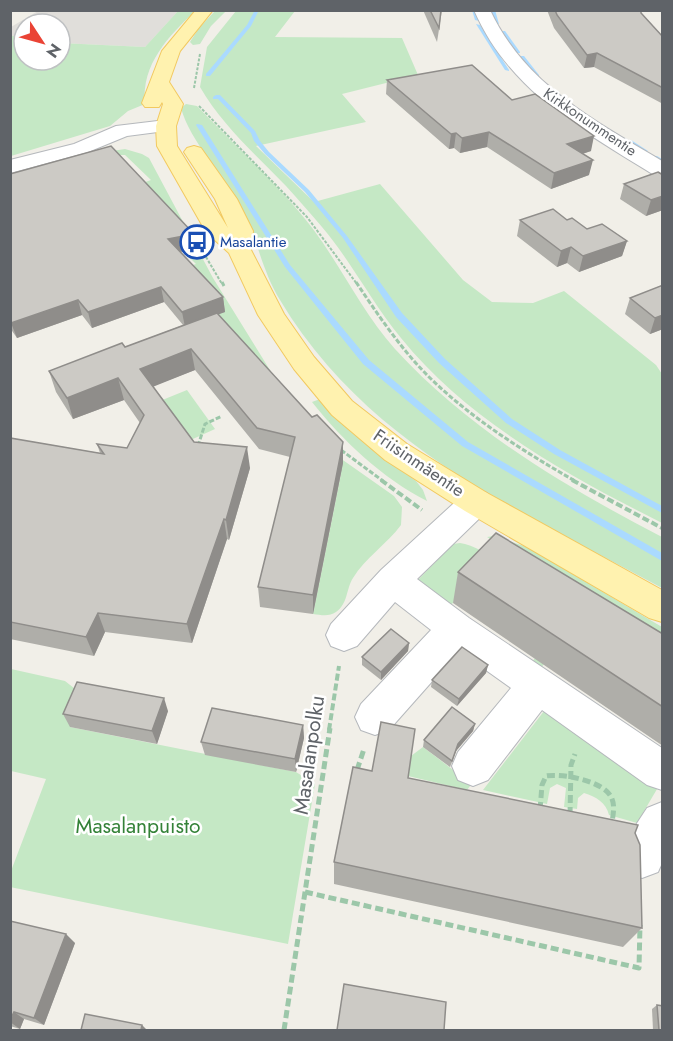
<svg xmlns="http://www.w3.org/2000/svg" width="673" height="1041" font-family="Jost,sans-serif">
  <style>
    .industrial { fill: #e0deda }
    .green { fill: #c5e8c5 }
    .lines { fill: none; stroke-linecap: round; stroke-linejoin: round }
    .stream { fill: #aadaff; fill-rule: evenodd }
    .minor-casing { stroke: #b5b8bc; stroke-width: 2 }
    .major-casing { stroke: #f2c960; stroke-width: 2 }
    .path-far3 { stroke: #9cc7a9; stroke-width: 2; stroke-dasharray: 3 1.5; stroke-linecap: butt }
    .path-far2 { stroke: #9cc7a9; stroke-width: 3; stroke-dasharray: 5 2; stroke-linecap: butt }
    .path-far1 { stroke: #9cc7a9; stroke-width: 4; stroke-dasharray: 7 3; stroke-linecap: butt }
    .path { stroke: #9cc7a9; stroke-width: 5; stroke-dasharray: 8 4; stroke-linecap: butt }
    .minor { fill: #fff; fill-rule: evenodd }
    .major { fill: #fff2af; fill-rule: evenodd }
    .wall { fill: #afaea9 }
    .shaded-wall { fill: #8f8d8a }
    .building { fill: #cccac5; stroke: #8f8d8a; stroke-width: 1.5 }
    .labels { text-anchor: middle; stroke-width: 5; stroke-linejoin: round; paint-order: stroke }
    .far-street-label { font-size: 15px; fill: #5f6368; stroke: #fff }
    .far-transit-label { font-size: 15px; fill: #164399; stroke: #fff; text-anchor: start }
    .street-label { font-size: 18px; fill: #5f6368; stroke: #fff }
    .near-street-label { font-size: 21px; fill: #5f6368; stroke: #fff }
    .near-park-label { font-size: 21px; fill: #348238; stroke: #fff }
  </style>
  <rect width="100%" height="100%" fill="#f1efe8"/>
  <!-- industrial -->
  <path class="industrial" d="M38,11H178L145,47L60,43V24H24V36H11V27Z"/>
  <!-- green -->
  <g class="green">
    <path d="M178,11H195C169,36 141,64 145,104L128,111L110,126L11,156L10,36H24V60H60V43L145,47Z"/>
    <path d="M215,11H226L211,26L200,44L193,45L190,42L199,28Z"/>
    <path d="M236,11H295L275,37L402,38L418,75L342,94L366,122L256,146L314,202L380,184L463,280L492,302L533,303L564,291L656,365L662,374V523C569,476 468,421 401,338C372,303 351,261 322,227C310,213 298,199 286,186C255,154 222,125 200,87L207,47Z"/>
    <path d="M186,104L197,106C234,145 281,187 313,229C342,268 363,313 395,349C469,430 566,487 662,537V588C519,510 368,447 280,300C262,271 257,238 242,208C225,176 190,142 181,108Z"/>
    <path d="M125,149L142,154L149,158L213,278L289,401L340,458L394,496L402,507L401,525C387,544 365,558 353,578C346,589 348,604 336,612C329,617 321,615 313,614L341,474L236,353L184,268L196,264L183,251L137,185L151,180L125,155H86Z"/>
    <path d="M187,390L215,429L184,443L155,403Z"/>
    <path d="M320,399L351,432L416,481L423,490L427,501C382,478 343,441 312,402Z"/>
    <path d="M494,536L527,547L662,627V642L487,537Z"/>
    <path d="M460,543C490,547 552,601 579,621L540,669L531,663L570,615L489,565L448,608L413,585L453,544Z"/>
    <path d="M11,669L65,681L84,696L70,727L296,772L315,784L288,944L10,887L11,871L46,779L11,771Z"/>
    <path d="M551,702L660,784L637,823L609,815C606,802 596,797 584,793L578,798L577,809L564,807L566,788L557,784L550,788L547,804L483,790Z"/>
    <path d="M423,747L469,782L470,786L467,790L408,776L411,756Z"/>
  </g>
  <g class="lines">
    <!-- stream -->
    <g class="stream">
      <path d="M255,10H259L251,26L210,76H206V74L247,25Z"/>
      <path d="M472,10H476L479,21L475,20Z"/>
      <path d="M491,10H495L499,24L495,23Z"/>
      <path d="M476,24L480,25L509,70V71L505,70Z"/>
      <path d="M501,31H505L520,52V53H516Z"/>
      <path d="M520,56H524L539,75V77H535L520,58Z"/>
      <path d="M216,95H220L255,131L260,141L269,152L309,190L347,236L402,313L445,359L512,419L560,450L662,506V513L554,454L506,423L439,363L396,317L343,238L305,192L265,154L254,141L251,133L218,99H213V97Z"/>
      <path d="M197,124L202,125L290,265L369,360L468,442L662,553V561L462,446L363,364L285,267L196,125Z"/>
      <path d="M627,140H631L648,151L643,152L627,142Z"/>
      <path d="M653,156H657L662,159V163L653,158Z"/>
    </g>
    <!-- minor casing -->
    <g class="minor-casing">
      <g id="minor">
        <path d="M474,10H490C525,85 595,121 662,161V176L654,175C583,131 509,91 474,10Z"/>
        <path d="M166,120L173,122L176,126L173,130L127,136L88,152L10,173V160L74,144L116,126Z"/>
        <path d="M476,490L487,493L492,502L487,511L417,579L469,618L662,748V790L647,785L542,710L488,780L473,786L458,780L452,766L458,752L511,688L459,651L389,730L375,735L361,730L355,717L361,704L431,630L395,602L357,646L344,651L331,646L326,635L331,624L381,570L465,493Z"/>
        <path d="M662,802V863L658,872L642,878L626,872L620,856L626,840L647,808Z"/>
      </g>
    </g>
    <!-- major casing -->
    <g class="major-casing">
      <path id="major" d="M196,10H213L180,51L169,82L183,104L176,126L177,146L228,228L215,199L184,152L187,148L194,146L201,148L237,199L253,231L251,250L284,314L314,357L352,401L407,444L487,493L662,590V622L649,618L465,511L385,460L332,415L294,369L258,315L229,253L206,232L157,146L156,126L163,104L162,102L159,107H145L142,103L162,51Z"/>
    </g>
    <!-- path-far3 -->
    <g class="path-far3">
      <path d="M194,88L200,54"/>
      <path d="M199,106L307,217L357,284"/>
      <path d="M206,257L222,284"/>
    </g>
    <!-- path-far2 -->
    <g class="path-far2">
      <path d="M222,282L224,286"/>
      <path d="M356,282C378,315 401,349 429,377C472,419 523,451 575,481"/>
      <path d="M198,446L205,424L222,416"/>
      <path d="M341,450L383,481"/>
    </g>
    <!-- path-far1 -->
    <g class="path-far1">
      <path d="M381,480L422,510"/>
      <path d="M572,480L662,528"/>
      <path d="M329,730L339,666"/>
    </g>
    <!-- path -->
    <g class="path">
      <path d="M357,770L364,749"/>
      <path d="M540,810L542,785L546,776C562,773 606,781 612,799C615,806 613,815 612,823"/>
      <path d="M570,815L571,765L575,754"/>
      <path d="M305,892L639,968L640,925"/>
      <path d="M284,1030L330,728"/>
    </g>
    <!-- minor -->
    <use href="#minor" class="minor"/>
    <!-- major -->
    <use href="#major" class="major"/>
  </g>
  <!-- wall -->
  <g class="wall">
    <path d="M423,10H442L437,42Z"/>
    <path d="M547,10H641V13L663,37V104L594,67L584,68L554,28Z"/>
    <path d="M387,80L512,100L591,151L582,154L589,175L551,189L487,147L460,153L454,148L449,149L386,94Z"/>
    <path d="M10,174L194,234L197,248L181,252L223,297L225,312L218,314L312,417L343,442V463L313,614L260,607L258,587L290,457L259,449L195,370L153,386L194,442L250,468L229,540L227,539L192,643L105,632L94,656L10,639V438L100,453L97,444L127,448L140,423L124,400L73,419L56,392L49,371L125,347L183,325L164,302L92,328L82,315L17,338L10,328Z"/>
    <path d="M663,175V210L646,216L620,199L624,184Z"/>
    <path d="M520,220H567L587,229L627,241L622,256L579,272L567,263L557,267L517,236Z"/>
    <path d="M663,285V329L650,334L625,314L630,298Z"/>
    <path d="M458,572L663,634V746L453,603Z"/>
    <path d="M409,643L408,651L381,680L362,665V657Z"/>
    <path d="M488,665L486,673L457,706L431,687L432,680Z"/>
    <path d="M168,711L157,744L70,727L63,714Z"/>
    <path d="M475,724L473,731L456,751L450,767L423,747L424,740Z"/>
    <path d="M303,725L304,738L296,772L205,755L201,742Z"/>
    <path d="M635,833L642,928L623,947L334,884V862Z"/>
    <path d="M10,921L75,943L44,1025L24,1019L20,1029L10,1026Z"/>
    <path d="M657,1005L663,1030H653L652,1009Z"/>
  </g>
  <!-- shaded-wall -->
  <g class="shaded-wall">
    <path d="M597,53L594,67L584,68L587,55Z"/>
    <path d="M489,132L487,147L460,153L462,138Z"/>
    <path d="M456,133L454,148L449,149L451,134Z"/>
    <path d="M594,136L591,151L564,160L567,144Z"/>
    <path d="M593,160L589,175L551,189L554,173Z"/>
    <path d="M663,196V210L646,216L651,200Z"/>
    <path d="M194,234L197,248L171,254L168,239Z"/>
    <path d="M627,241L622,256L579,272L583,256Z"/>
    <path d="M571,247L567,263L557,267L561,251Z"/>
    <path d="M161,287L164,302L92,328L88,312Z"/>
    <path d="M223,297L225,312L185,327L182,312Z"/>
    <path d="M78,300L82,315L17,338L11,323Z"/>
    <path d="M663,315V329L650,334L655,318Z"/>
    <path d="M191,349L195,370L145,390L140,369Z"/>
    <path d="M118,378L124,400L73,419L67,398Z"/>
    <path d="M343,442V463L313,614V595Z"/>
    <path d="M247,447L250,468L229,540L226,520Z"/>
    <path d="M224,519L227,539L192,643L187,624Z"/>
    <path d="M98,613L105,632L94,656L86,637Z"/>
    <path d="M409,643L408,651L381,680V672Z"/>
    <path d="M488,665L486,673L457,706L459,699Z"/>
    <path d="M164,698L168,711L157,744L152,731Z"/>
    <path d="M475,724L473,731L456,751L450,767L458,744Z"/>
    <path d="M303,725L304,738L296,772L295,759Z"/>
    <path d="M66,934L75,943L44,1025L34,1018Z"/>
    <path d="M14,1012L24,1019L20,1029L10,1022Z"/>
    <path d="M142,1025L147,1030H141Z"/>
  </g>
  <!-- building -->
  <g class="building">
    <path d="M430,10H441L439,28Z"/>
    <path d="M555,10H641V13L663,37V88L597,53L587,55L557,15Z"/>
    <path d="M472,65L512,100L535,94L594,136L567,144L593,160L554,173L489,132L462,138L456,133L451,134L387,80Z"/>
    <path d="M111,146L194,234L168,239L223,297L182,312L161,287L88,312L78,300L11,323L10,174Z"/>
    <path d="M658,172L663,175V196L651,200L624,184Z"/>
    <path d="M553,209L567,220L572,218L587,229L602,224L627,241L583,256L571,247L561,251L520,220Z"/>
    <path d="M663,285V315L655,318L630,298Z"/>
    <path d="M217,313L312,417L317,415L343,442L313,595L258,587L295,437L257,428L191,349L140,369L194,442L247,447L226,520L224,519L187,624L98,613L86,637L10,622V438L104,454L97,444L127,448L144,415L118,378L67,398L49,371L122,343L125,347Z"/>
    <path d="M496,533L663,634V707L458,572Z"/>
    <path d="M391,629L409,643L381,672L362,657Z"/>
    <path d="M462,647L488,665L459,699L432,680Z"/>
    <path d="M77,682L164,698L152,731L63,714Z"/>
    <path d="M452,707L475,724L458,744L452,761L424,740Z"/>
    <path d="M212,708L303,725L295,759L201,742Z"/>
    <path d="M381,722L415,729L408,778L638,825L635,833L640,845L642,928L334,862L353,767L372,771Z"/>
    <path d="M10,921L66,934L34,1018L14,1012L10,1020Z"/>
    <path d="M344,984L446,1002L444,1030H337Z"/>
    <path d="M657,1005L663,1006V1030H659Z"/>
    <path d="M85,1014L142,1025L141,1030H81Z"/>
  </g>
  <!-- icons -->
  <defs>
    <g id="bus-ring" transform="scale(1.725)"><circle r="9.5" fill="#fff" stroke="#1a4fb4" stroke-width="1.5"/><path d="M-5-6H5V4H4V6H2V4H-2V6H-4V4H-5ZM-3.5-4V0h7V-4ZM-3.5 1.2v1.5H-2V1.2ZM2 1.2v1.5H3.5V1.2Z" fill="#1a4fb4"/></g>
  </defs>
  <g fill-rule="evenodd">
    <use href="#bus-ring" x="197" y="242"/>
  </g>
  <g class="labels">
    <!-- far-street labels -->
    <g class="far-street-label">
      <text transform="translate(590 122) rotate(34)" y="5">Kirkkonummentie</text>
    </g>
    <!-- far-transit labels -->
    <g class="far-transit-label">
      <text x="220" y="247">Masalantie</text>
    </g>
    <!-- street labels -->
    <g class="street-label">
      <text transform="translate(419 463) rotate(34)" y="6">Friisinmäentie</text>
    </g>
    <!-- near-street labels -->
    <g class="near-street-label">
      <text transform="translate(309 755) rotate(-82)" y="7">Masalanpolku</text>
    </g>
    <!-- near-park labels -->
    <g class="near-park-label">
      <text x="138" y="833">Masalanpuisto</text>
    </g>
  </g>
  <!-- border -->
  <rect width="673" height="1041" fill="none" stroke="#5f6368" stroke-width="24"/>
  <!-- north arrow -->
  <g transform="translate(42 42) rotate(126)"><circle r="28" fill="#ffffff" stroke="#bfc1c3" stroke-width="1.5"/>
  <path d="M0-4.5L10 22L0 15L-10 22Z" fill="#ea4335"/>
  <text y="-9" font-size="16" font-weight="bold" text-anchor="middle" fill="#5f6368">N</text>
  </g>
</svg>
